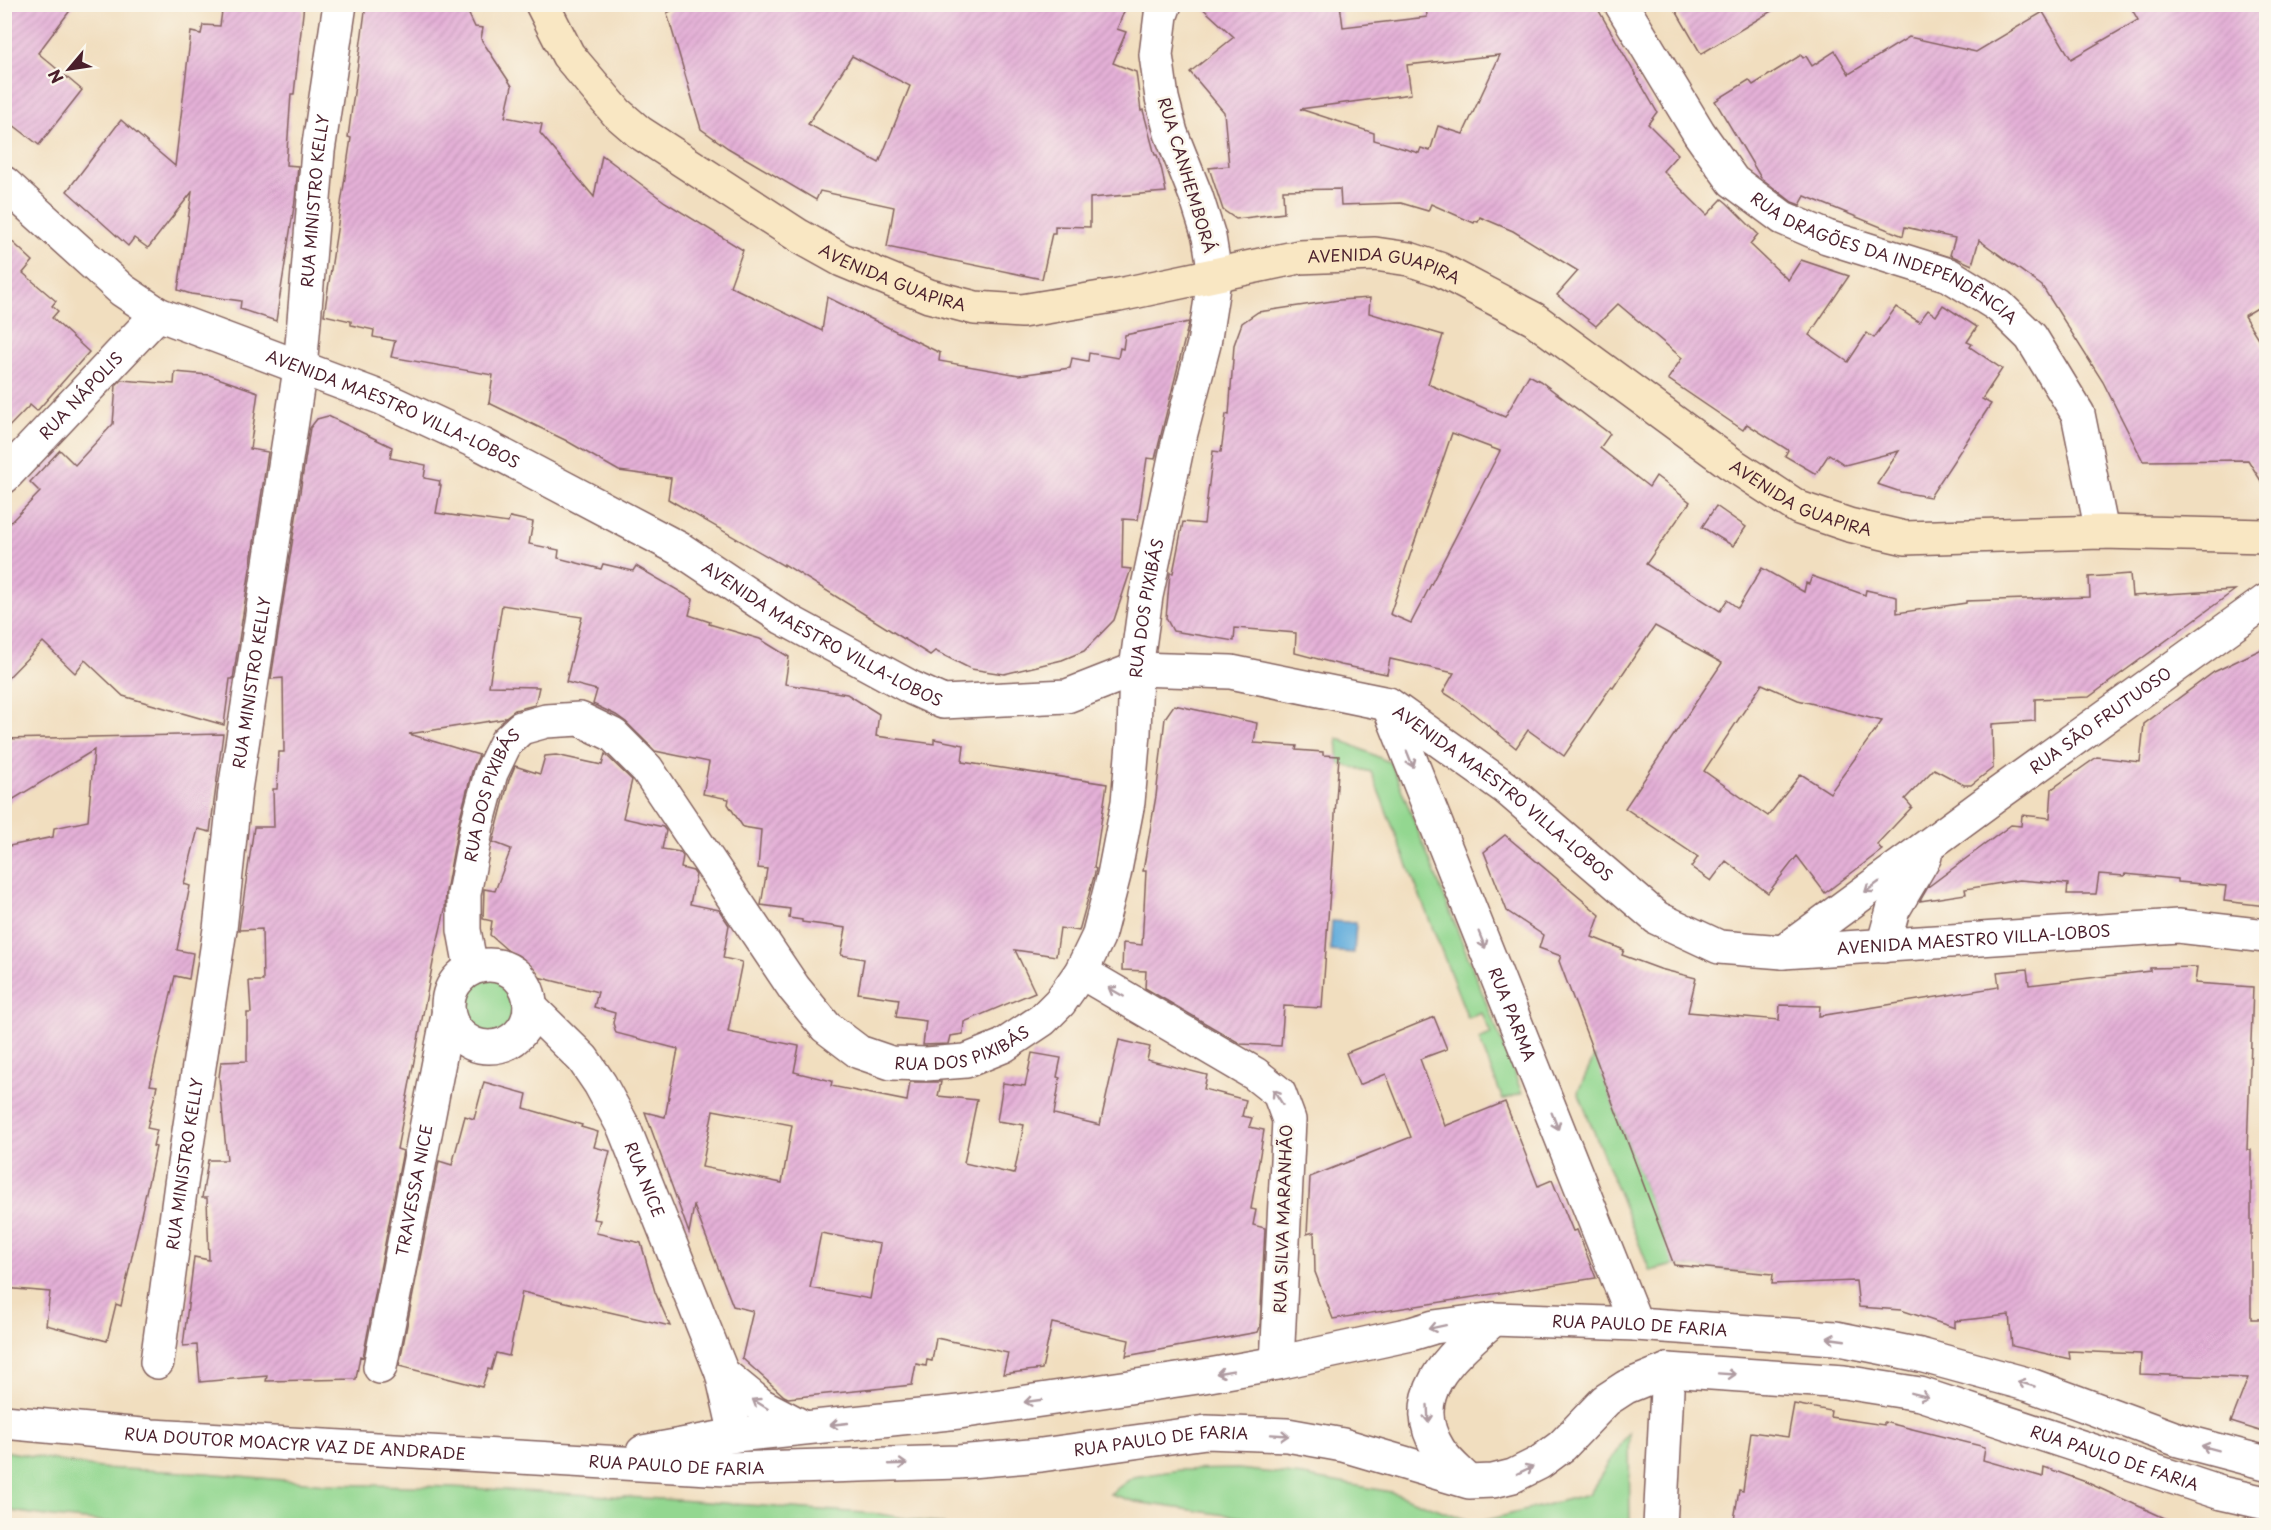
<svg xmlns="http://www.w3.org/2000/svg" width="2271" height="1530" font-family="'Playpen Sans',sans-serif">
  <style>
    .green { fill: #93d790; stroke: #6e7b5e; stroke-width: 1.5 }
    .water { fill: #64addc; stroke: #576684; stroke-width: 1.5 }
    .building { fill: url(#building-hatch); fill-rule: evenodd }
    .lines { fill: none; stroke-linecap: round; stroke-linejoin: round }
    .minor-casing { stroke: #84625f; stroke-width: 36 }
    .tertiary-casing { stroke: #84625f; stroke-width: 36 }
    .secondary-casing { stroke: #84625f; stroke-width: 36 }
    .minor { stroke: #fff; stroke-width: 33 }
    .tertiary { stroke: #fff; stroke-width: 33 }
    .secondary { stroke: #f9e7c3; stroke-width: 33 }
    .oneway { stroke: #ae9aa0 }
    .labels { text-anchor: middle; stroke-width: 5; stroke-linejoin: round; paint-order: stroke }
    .street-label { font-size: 16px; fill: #4a1f2b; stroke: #fbf7ec }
  </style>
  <defs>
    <pattern id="building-hatch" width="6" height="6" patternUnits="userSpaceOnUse" patternTransform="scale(1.5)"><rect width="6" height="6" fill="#e4b0d7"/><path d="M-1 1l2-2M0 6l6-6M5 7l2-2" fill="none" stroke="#c597b9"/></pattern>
  </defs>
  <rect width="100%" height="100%" fill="#fbf7ec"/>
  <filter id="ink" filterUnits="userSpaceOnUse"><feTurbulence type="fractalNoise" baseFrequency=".0167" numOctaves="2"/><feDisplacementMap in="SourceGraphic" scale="12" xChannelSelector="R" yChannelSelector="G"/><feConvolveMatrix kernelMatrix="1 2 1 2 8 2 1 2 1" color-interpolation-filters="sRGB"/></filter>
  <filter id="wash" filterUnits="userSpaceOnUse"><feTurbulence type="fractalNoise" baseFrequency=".008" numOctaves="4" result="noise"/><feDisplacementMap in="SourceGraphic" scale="24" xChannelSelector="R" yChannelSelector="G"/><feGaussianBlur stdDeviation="1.35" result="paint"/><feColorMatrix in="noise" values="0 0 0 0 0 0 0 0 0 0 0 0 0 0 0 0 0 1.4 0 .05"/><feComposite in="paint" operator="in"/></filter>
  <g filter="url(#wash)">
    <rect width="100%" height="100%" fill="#f1debf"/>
    <!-- green -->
    <g class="green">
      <path d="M1337,738L1391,763L1522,1093L1503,1100L1479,1039L1491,1034L1482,1013L1468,1018L1371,772L1339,764Z"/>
      <circle cx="488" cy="1007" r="31"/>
      <path d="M1595,1055L1663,1236L1760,1273L1674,1265L1650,1271L1578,1092Z"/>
      <path d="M1629,1432L1630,1525L1301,1526L1136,1502L1110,1494L1133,1477L1179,1470L1238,1469L1303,1476L1391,1492L1476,1523L1589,1494Z"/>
      <path d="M4,1451L100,1468L207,1473L326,1484L452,1487L678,1500L879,1514L945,1525H138L53,1517L5,1510Z"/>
    </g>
    <!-- water -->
    <path class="water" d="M1332,921L1356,923L1354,953L1330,951Z"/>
    <g id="blocks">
      <!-- building -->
      <g class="building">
        <path d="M4,4H75L38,53L82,90L39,145L4,118Z"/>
        <path d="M223,4H304L294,94H291L286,165L298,166L295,200L276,321L240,309L241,301L191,294L178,290L192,192L148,248L134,238L128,246L67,191L121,120L175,166L191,32L201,34L203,25L220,26Z"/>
        <path d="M366,4H464L475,27L483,28L481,39L512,86L505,117L542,124L540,133L594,197L602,155L665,202L743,250L730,286L822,331L827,297L940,353L939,361L1019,375L1070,368L1072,358L1088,361L1089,353L1118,358L1120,348L1123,349L1125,335L1189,322L1155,459L1147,458L1138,520L1123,519L1122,568L1131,569L1114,620L1084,651L1062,660L1004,674L971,669L935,651L930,655L784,564V566L668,499L671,478L619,471L565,440L489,403L493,375L391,357L395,341L373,337L374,330L351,325V321L324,315L351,138L348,137Z"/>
        <path d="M683,4H1127L1117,29L1126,32L1113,63L1136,72L1141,111L1143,110L1155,155H1157L1162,171L1166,192L1090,198V227L1055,226V233H1052L1042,279L887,247L894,207L820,191L816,200L728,148L701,129L667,13ZM852,56L910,86L879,163L808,124Z"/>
        <path d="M1198,4H1340L1343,27L1427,17L1426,4H1595L1657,112L1648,124L1678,154L1663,171L1707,215L1722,199L1727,203L1758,234L1750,244L1788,280L1801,260L1849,276L1809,335L1848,362L1867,333L1874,338L1896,307L1919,322L1928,310L1936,316L1943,305L1977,327L1967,342L1972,344L1970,347L2002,369L1982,399L1991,404L1930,497L1901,492L1877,484L1899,451L1845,465L1829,454L1816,474L1785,456L1788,450L1747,424L1743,430L1668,379L1682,358L1618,304L1596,326L1557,295L1578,271L1513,231L1480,217L1478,222L1475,221L1474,223L1431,204L1428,211L1401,203L1341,205L1340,189L1283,190L1284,213L1236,219L1223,210L1209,168L1229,166L1224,112L1190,72L1234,37ZM1500,55L1463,134L1438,126L1430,151L1421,148L1419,153L1374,140V133L1300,109L1411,94L1407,65Z"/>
        <path d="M1672,4H1783L1701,54Z"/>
        <path d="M2129,4H2266V303L2244,316L2266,351V489L2248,460L2143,461L2103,382L2042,286L1979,240L1972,265L1950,255L1955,238L1905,227L1903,236L1805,196L1800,205L1792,202L1761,178L1715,101L1749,80L1753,85L1801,55L1803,58L1806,56L1812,66L1835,51L1849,74L1909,37L1976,52L2043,12L2071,59L2138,20Z"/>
        <path d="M4,234L33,261L23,273L56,301L52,306L58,311L52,318L89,352L37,411L30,405L4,432Z"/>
        <path d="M1370,298L1369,313L1443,335L1428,384L1505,417L1529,375L1540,381L1610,434L1600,448L1649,487L1656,476L1690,502L1646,564L1720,611L1727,600L1738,608L1762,568L1804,592L1806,583L1809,584L1812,576L1865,595L1866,590L1897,597V613L1966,603V601L2090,597L2089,577L2130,574L2132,596L2235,590L2089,697L2035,699V721L1992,724L1993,768L1971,785H1964L1934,769L1905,799L1912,807L1877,844L1882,850L1825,893L1797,856L1768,893L1726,861L1711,881L1691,867L1698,857L1625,808L1722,663L1655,626L1613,688L1611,687L1564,756L1528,730L1516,748L1459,702L1443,692L1454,673L1390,659L1387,674L1341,665L1295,653L1296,633L1235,628L1234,641L1173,631L1166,618L1170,573H1173L1183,522L1204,524L1213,451L1221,452L1226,414L1229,415L1234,345L1242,323L1258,312L1339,300ZM1452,433L1500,451L1411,623L1390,614ZM1762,684L1798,700L1882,721L1830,793L1801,774L1768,816L1704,771Z"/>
        <path d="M175,372L209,375L258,392L250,449L268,452L233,679H230L224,725L123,696L85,660L75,673L43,642L4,682V529L40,492L30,482L60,450L75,465L113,424L116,385L121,380L174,384Z"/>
        <path d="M328,416L392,447L390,458L426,465L424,478L440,481L439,485H441L436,513L508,523L510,517L533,522L529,544L559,550L558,558L601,569L603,564L633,571L636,566L693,599L689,615L710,622L709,624L760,639L789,657L785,684L847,694L879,714L876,736L934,744V739L964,745L962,762L1107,784L1094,868L1096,869L1079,931L1060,928L1056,956L1015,950L1035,992L964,1022L963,1034L950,1036L948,1044L923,1045L926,1021L896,1017L899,999L858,993L864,959L841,955L846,928L802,922V920L789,918L790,909L761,905L767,869L758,868L761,830L743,827L728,804L729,799L703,794L709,762L655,751L626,722L616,715L593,704L597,690L566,682L582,617L502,605L489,686L539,687L535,705L515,710L503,719L409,734L479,755L473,768L459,821L446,891L445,910L435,952L397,1149L403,1151L363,1357L360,1356L356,1379L266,1381L267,1376L200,1382L197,1345L183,1346L194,1257L209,1260L207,1198H202L208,1160H227L219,1077L221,1062L247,1061V1013H251L249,981H263L262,929L239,930L254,827H274L273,789H277L279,752H284L283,678L271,679L310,428L317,419Z"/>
        <path d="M1716,506L1746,527L1733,546L1702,527Z"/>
        <path d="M2266,647V906L2224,901L2226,886L2178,882V879L2125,874L2124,876L2099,874L2096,894H2067L2068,884L2019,880L1965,889L1966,894L1920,901L1928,887L2011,825L2021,826L2022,815L2050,818L2052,789L2097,757L2140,762L2144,724L2214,672Z"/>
        <path d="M1174,705L1257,723L1254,743L1297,746L1296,750L1323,752V755L1339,756L1322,1008L1284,1006L1281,1046L1241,1044L1145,988L1146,971L1122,970L1123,943L1142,945L1146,871H1143L1156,796L1165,718Z"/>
        <path d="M223,734L210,832L198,829L184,884L190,886L177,950L193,953L189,979L175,976L150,1085L157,1086L147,1128L157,1130L153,1146L156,1147L121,1306L116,1304L107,1341L46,1325L50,1292L4,1288V847L53,837L54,828L88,821L94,750L4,805V739Z"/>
        <path d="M605,754L632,780L623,818L663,827L666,831L662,849L680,852L683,856L681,868L693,871L696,875L690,904L719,910L729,925L723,958L742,962L728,1032L799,1046L794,1072L832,1081L831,1086L907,1101L910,1082H941L938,1096L977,1100L964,1163L1014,1174L1024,1125L997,1121L1003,1083L1025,1086L1032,1053L1061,1058L1057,1077L1060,1078L1054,1114L1100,1125L1119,1040L1150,1047L1147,1060L1207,1075L1204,1089L1246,1100L1242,1116L1252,1118L1249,1127L1264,1130L1251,1209L1256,1210L1253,1225L1265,1228L1260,1327L1258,1332L1126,1356L1129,1340L1052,1323L1042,1369L1003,1374L1008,1353L936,1338L932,1361L927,1360L926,1366L916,1364L912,1385L788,1398L784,1396L742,1358L753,1311L733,1306L694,1206L689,1233L645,1112L665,1117L678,1049L616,1033L613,1023L615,1013L594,1007L598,992L538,977L490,935L492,921L483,919L484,889L495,891L511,849L493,842L509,780L515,766L540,774L545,756L556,755L602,765ZM713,1110L792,1125L782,1183L702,1167ZM821,1233L880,1244L870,1299L810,1288Z"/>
        <path d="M1505,835L1600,915L1592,937L1624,950L1622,955L1660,969L1696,978L1688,1012L1779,1020L1780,1005L1820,1006L1819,1016L1999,987L1997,972L2027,969L2029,985L2150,971V968L2197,967L2195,983L2253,987L2247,1150H2251V1319H2262L2261,1336L2266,1335V1433L2231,1422L2248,1378L2140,1374L2141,1354L2069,1351L2070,1359L2012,1346L2009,1315L1955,1321V1328L1901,1310L1859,1307L1856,1281L1772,1284L1773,1274L1674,1265L1559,961L1561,956L1539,948L1543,935L1507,911L1484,852Z"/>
        <path d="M1434,1017L1447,1049L1420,1059L1445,1126L1505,1102L1538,1186L1552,1180L1573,1231L1577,1230L1596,1278L1333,1319L1315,1272L1314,1232L1307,1234L1310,1177L1411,1137L1386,1074L1359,1085L1346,1053Z"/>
        <path d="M484,1082L527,1094L524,1108L582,1125L581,1127L598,1132L594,1147L610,1151L593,1219L600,1220L596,1233L641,1243L655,1292L670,1326L522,1292L509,1356L496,1353L491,1370L488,1369L482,1387L399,1366L439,1161L452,1165L465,1116L474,1119Z"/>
        <path d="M1794,1404L1831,1411L1830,1417L1884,1425V1422L1985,1447L1983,1460L2043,1477L2044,1467L2086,1482L2182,1526H1733L1739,1490L1743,1491L1751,1432L1788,1437Z"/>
      </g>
    </g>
  </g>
  <g filter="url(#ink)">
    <use href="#blocks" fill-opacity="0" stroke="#84625f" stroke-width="1.5"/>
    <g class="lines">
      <!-- minor casing -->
      <g class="minor-casing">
        <g id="minor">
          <path id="s1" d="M1621,4L1699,133L1733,181L1783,218L1827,237L1949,275L1999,306L2031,337L2078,414L2102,532"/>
          <path id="s2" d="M4,183L122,290L158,314L382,398L483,445L680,549L783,618L912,688L943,702L1067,696L1136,669L1231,672L1388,704L1506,788L1657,918L1719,947L1783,952L2178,926L2266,936"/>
          <path id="s3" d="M4,477L158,314"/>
          <path id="s4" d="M1388,704L1636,1324"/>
          <path d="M1883,946L1893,910L1925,856"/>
          <path id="s5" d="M1783,952L1998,794L2266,601"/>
          <circle cx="489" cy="1006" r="41"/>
          <path id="s6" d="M471,968L464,930V894L477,825L491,773L506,742L521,728L546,721L580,719L613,735L647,769L794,988L826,1027L859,1052L891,1063L926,1064L966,1061L1003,1046L1042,1020L1060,1002L1081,972L1098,937L1114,875L1128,802L1134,733L1136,669L1146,596L1177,448L1204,344L1215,274L1209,237L1196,196L1171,133L1162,98L1156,55L1161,15L1165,4"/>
          <path d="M1081,972L1255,1074L1279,1093L1289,1120L1277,1363"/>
          <path id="s7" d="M530,1007L583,1059L600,1084L624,1128L722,1373L736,1435"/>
          <path id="s8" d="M157,1362L181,1184L220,929L235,790L300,369L318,151L340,4"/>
          <path id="s9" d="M380,1367L448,1015"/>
          <path d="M722,1373L761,1405L803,1427"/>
          <path d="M1660,1526L1668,1370"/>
        </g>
      </g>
      <!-- tertiary casing -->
      <g class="tertiary-casing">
        <g id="tertiary">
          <path id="s10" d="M4,1422L152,1436L726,1469L958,1462L1041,1455L1206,1432L1287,1435L1343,1445L1469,1482L1493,1481L1513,1476L1539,1463L1562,1446L1606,1400L1626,1387L1668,1370L1844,1382L1920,1394L2221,1493L2266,1503"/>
          <path id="s11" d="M643,1452L736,1435L959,1412L1198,1377L1277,1363L1411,1334L1434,1327L1494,1319L1636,1324L1835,1338L1920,1355L2030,1385L2179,1440L2266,1463"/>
          <path d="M1468,1481C1458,1471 1446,1461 1439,1450C1403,1393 1455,1353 1494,1319"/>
        </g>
      </g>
      <!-- secondary casing -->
      <g class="secondary-casing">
        <g id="secondary">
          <path id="s12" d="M542,4L568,55L617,113L639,132L799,236L842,260L929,296L975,308L1022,311L1119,295L1299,257L1375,254L1409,259L1439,269L1534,319L1730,463L1799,508L1849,525L1905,538L2102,532L2266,536"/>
        </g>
      </g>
      <!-- minor -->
      <use href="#minor" class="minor"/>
      <!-- tertiary -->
      <use href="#tertiary" class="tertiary"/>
      <!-- secondary -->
      <use href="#secondary" class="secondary"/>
    </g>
    <!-- one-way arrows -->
    <defs><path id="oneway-shaft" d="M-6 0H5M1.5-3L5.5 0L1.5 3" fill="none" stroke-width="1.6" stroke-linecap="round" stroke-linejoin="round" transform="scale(1.5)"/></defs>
    <g class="oneway">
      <use href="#oneway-shaft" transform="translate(1410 759) rotate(68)"/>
      <use href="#oneway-shaft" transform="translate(1872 887) rotate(144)"/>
      <use href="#oneway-shaft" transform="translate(1482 940) rotate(68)"/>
      <use href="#oneway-shaft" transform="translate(1116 992) rotate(-150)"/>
      <use href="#oneway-shaft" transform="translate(1278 1097) rotate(-122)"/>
      <use href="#oneway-shaft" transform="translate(1555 1121) rotate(68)"/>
      <use href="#oneway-shaft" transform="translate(1437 1327) rotate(168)"/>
      <use href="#oneway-shaft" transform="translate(1836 1339) rotate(-172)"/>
      <use href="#oneway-shaft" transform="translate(1225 1372) rotate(170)"/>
      <use href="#oneway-shaft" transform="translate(1727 1374) rotate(4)"/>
      <use href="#oneway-shaft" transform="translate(2026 1384) rotate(-164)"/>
      <use href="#oneway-shaft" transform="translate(1920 1395) rotate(14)"/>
      <use href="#oneway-shaft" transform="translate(1033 1401) rotate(172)"/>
      <use href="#oneway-shaft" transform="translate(760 1404) rotate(-148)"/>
      <use href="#oneway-shaft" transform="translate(1428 1414) rotate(87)"/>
      <use href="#oneway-shaft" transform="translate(839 1424) rotate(174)"/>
      <use href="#oneway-shaft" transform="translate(1280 1435) rotate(4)"/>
      <use href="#oneway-shaft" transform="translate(2210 1448) rotate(-165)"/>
      <use href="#oneway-shaft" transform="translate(898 1464) rotate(-2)"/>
      <use href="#oneway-shaft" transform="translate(1525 1470) rotate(-26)"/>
    </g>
  </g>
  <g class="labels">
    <!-- street labels -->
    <g class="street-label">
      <text transform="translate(1187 175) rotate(73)" y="6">RUA CANHEMBORÁ</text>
      <text dy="6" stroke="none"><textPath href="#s8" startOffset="1172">RUA MINISTRO KELLY</textPath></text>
      <text dy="6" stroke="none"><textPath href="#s1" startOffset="381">RUA DRAGÕES DA INDEPENDÊNCIA</textPath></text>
      <text dy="6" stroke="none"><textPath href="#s12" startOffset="960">AVENIDA GUAPIRA</textPath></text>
      <text dy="6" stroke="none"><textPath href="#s12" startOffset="456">AVENIDA GUAPIRA</textPath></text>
      <text dy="6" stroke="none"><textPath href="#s3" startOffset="112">RUA NÁPOLIS</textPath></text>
      <text dy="6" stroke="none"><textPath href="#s2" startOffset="456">AVENIDA MAESTRO VILLA-LOBOS</textPath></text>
      <text dy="6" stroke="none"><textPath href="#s12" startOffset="1446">AVENIDA GUAPIRA</textPath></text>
      <text dy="6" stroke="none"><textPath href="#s6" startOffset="1384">RUA DOS PIXIBÁS</textPath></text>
      <text dy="6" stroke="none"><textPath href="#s2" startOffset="942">AVENIDA MAESTRO VILLA-LOBOS</textPath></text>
      <text dy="6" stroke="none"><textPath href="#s8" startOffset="686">RUA MINISTRO KELLY</textPath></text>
      <text dy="6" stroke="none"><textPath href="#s5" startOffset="393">RUA SÃO FRUTUOSO</textPath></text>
      <text dy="6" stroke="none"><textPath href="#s2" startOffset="1680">AVENIDA MAESTRO VILLA-LOBOS</textPath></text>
      <text dy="6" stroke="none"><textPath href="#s6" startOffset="178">RUA DOS PIXIBÁS</textPath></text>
      <text dy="6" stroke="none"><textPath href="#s2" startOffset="2202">AVENIDA MAESTRO VILLA-LOBOS</textPath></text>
      <text dy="6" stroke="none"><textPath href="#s4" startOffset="334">RUA PARMA</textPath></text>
      <text dy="6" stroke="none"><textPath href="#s6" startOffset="862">RUA DOS PIXIBÁS</textPath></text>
      <text dy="6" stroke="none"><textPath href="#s8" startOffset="200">RUA MINISTRO KELLY</textPath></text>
      <text dy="6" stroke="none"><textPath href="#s7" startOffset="210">RUA NICE</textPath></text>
      <text dy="6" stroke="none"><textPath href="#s9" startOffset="180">TRAVESSA NICE</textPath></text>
      <text transform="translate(1283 1219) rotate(-88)" y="6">RUA SILVA MARANHÃO</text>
      <text dy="6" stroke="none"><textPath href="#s11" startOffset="1008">RUA PAULO DE FARIA</textPath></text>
      <text dy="6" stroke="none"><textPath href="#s10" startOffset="1160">RUA PAULO DE FARIA</textPath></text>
      <text dy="6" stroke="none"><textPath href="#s10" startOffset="292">RUA DOUTOR MOACYR VAZ DE ANDRADE</textPath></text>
      <text dy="6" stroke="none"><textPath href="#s10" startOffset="2168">RUA PAULO DE FARIA</textPath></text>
      <text dy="6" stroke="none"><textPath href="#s10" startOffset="674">RUA PAULO DE FARIA</textPath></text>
    </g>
  </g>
  <!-- margin -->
  <rect width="2271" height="1530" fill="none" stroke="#fbf7ec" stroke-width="24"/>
  <!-- north arrow -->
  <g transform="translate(69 69) rotate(241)" stroke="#fbf7ec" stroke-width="4.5" paint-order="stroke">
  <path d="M0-4.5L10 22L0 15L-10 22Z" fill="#4a1f2b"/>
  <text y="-9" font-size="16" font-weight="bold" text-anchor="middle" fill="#4a1f2b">N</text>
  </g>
</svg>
